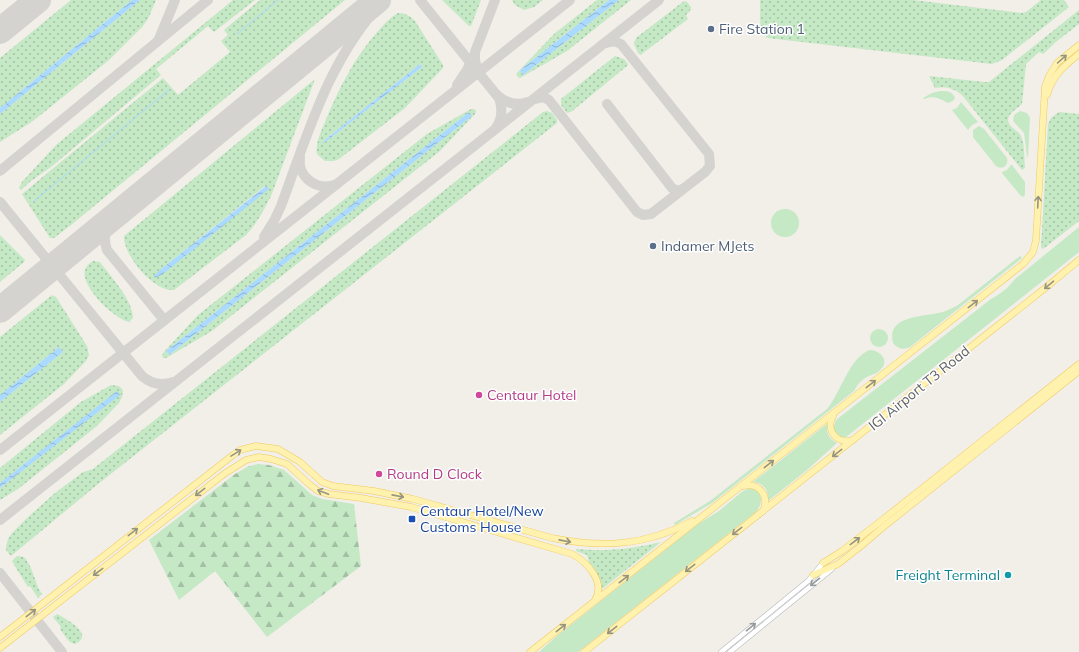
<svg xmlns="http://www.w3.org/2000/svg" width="1079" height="652" font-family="Mulish,sans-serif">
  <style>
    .grass { fill: url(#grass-dots); fill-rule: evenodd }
    .forest { fill: url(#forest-firs) }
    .park { fill: #c5e8c5 }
    .water { fill: url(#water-waves) }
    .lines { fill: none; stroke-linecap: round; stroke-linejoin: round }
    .stream { stroke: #aadaff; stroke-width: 1 }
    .taxiway { stroke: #d4d3d0; stroke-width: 10 }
    .runway { stroke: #d4d3d0; stroke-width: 26 }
    .minor-casing { stroke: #b5b8bc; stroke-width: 5.5 }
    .major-casing { stroke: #f2c960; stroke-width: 7 }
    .minor { stroke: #fff; stroke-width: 4.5 }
    .major { stroke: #fff2af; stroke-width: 6 }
    .oneway { stroke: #979581 }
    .oneway2 { stroke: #979a9d }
    .service-dot { fill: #5c6f8a; stroke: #fff; stroke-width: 1.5 }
    .hotel-dot { fill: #d1479c; stroke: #fff; stroke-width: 1.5 }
    .transit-dot { fill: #1a4fb4; stroke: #fff; stroke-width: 1.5 }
    .culture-dot { fill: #0f9aa8; stroke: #fff; stroke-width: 1.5 }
    .labels { text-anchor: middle; stroke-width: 3; stroke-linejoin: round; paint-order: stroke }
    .service-label { font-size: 14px; fill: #4e5e75; stroke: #fff; text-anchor: start }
    .street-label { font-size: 14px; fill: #5f6368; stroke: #fff }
    .hotel-label { font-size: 14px; fill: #b23c85; stroke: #fff; text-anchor: start }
    .transit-label { font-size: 14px; fill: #164399; stroke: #fff; text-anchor: start }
    .culture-label { font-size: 14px; fill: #0d838f; stroke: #fff; text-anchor: end }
  </style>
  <defs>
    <pattern id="grass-dots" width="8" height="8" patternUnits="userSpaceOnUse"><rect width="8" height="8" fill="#c5e8c5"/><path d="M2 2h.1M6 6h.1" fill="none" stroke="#a3c0a4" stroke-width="1.8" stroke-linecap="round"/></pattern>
    <pattern id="forest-firs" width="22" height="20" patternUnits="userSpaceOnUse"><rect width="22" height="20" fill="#c5e8c5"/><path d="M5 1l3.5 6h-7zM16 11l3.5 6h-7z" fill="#a3c0a4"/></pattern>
    <pattern id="water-waves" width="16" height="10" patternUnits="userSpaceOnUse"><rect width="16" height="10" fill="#aadaff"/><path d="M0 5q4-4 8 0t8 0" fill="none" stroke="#8eb4d2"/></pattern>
  </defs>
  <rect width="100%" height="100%" fill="#f1efe8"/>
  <!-- grass -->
  <g class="grass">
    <path d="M71,0H132L0,108V58Z"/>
    <path d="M140,0H156L148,19L142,27L109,60L33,121L0,142V114Z"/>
    <path d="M233,0H255L214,32L208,26L156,69L161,75L51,167L31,181L21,190L19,188L22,182L56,145Z"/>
    <path d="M260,0H345L71,225L54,238H50L22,194L163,78L178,95L230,52L221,41L228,35L224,30Z"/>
    <path d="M442,0H481L471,26H469Z"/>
    <path d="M512,0H543L534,7L524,10L515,5Z"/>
    <path d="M597,0H609L520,70L524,74L619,0H631L567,51L520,78L518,77L516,74L554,34Z"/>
    <path d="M760,0H913L1022,13L1026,12L1041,0H1064L1069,7L1002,60L992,64L768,38C757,32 761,11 760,0Z"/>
    <path d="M684,1L687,2L691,7L690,11L686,15L688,19L643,53L641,55L638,53L634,44L636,38Z"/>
    <path d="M1079,10V24L1057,41L1043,54L1039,52L1026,64L1022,104C1014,111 1000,118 1014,129C1016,131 1019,132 1021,136C1025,145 1024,158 1025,168L1022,170L962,95C954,88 945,86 935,88L929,76L984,82H989Z"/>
    <path d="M398,13C406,13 410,16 415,21L443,65V68L405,108L339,159L334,161H325L317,154C315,143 321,132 325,122C339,88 355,56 380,29C385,23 391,17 398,13ZM420,64L422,67L324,143L326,139Z"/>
    <path d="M615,56L624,59L628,64L627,66L571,112L567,113L561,105V99Z"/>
    <path d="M315,79L271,196C264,210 257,223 246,235L174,290C154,292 123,255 124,236ZM265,186L268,189L160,270Z"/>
    <path d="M471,109H474L476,111L475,114L440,151L212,331L166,358H163L162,356L163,353L198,315L427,134ZM469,112L472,116L169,355L166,351Z"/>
    <path d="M547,111L552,113L557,120V123L98,484L11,556L6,550V547L8,539L12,533L27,518L55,493L83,472L93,469L543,112Z"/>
    <path d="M1059,112L1079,114V221L1043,249L1041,247L1048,124L1051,118Z"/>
    <path d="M0,235L25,260L24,262L0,282Z"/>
    <path d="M93,261L100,262C110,276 133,300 133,318L129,322C114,319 80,286 85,270C86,266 90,263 93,261Z"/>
    <path d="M52,295L56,297L87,346L89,355L86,361L64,384L0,435V402L63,352L59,347L0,395V337Z"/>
    <path d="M111,385L119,386L123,390L122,397L119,403L97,426L18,489L0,500V488L119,395L117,392L0,483V468L81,402Z"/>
    <path d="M661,542L602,589L599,578L588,564L589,562L587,555L576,551V549C605,552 632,549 661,542Z"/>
    <path d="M17,556L24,557C34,568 34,583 42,594L38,598L30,586L28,587L16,568L12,561Z"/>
    <path d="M57,614C66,619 96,635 75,644C68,643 64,634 60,629L61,627L53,617Z"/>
  </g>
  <!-- forest -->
  <path class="forest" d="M258,464L269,465L284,470L312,495L322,499L354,504L361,566L267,637L215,571L179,600L149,540L235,474L247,467Z"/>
  <!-- park -->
  <g class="park">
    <path d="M940,91C946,91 953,91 955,98L953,101L948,103C939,98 934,95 924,99L923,98L932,93Z"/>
    <path d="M961,102L978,122L972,125L968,130L952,110L957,108Z"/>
    <path d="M1020,111L1027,113L1030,118L1028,157L1027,156L1024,133L1013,121L1014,115Z"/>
    <path d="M979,126L984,129L1007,158C1009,166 1002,170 996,166L973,137V130Z"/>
    <path d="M1011,165H1012L1025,182V195L1023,197L1020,195L1002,173V172L1007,170Z"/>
    <circle cx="785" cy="223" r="14"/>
    <path d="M1079,227V252L846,437H839L833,429L836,420L991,299C1001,294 1008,288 1015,279Z"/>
    <path d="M1020,256L1022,258L910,347C903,350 898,349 893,343C886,316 921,317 938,313C946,312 952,308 958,305Z"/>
    <circle cx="879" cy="338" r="9"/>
    <path d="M870,350C879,350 890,360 881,369C877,374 872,374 867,377C861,380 857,385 854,391L712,503L675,525L674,523L710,501L827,409C840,394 850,356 870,350Z"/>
    <path d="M828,423C825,432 829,439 837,443L807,470L768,501C769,490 764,483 753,482Z"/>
    <path d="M752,488C763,493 763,502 757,511L578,652H539L558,635L698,524L719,511L743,491L748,489Z"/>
  </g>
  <!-- water -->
  <g class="water">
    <path d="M132,0H140L0,114V108Z"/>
    <path d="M609,0H619L523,75L520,70Z"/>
    <path d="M420,64L422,67L324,143L323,142L326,139Z"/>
    <path d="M469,112L472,116L169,355L166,351Z"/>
    <path d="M266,186L269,189L163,274L155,278L154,276L160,270Z"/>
    <path d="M59,347L63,352L0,402V395Z"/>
    <path d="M117,391L120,395L0,488V483Z"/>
  </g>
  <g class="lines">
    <!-- stream -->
    <g class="stream">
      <path d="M237,34L278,0"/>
      <path d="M33,202L170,89"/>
    </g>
    <!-- taxiway -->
    <g class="taxiway">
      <path d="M420,0L499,98C503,109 502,119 496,128"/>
      <path d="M159,39L175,0"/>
      <path d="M477,68L475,60V52L495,0"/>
      <path d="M457,85L467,70L473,57"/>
      <path d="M497,95C507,104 517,106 528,102"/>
      <path d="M534,99L543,97L549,100L637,212L643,215L651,214L705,172L710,166L709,154L621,44L614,41L605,43"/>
      <path d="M607,104L672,188L678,191L683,189"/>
      <path d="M300,157C297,178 318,192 337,184"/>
      <path d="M0,171L208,0"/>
      <path d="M0,202L142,376C151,384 161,386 173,382"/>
      <path d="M115,216C106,227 102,236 107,250L164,320"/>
      <path d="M264,237L274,221L281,206C308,133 329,58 384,0"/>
      <path d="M0,450L570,0"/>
      <path d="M0,520L659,0"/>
      <path d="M0,573L62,652"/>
    </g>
    <!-- runway -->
    <g class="runway">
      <path d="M0,31L38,0"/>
      <path d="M0,310L378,0"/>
    </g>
    <!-- minor casing -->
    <g class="minor-casing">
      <g id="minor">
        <path d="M721,652L808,581L823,563"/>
        <path d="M730,652L832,569"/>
      </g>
    </g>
    <!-- major casing -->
    <g class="major-casing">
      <g id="major">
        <path d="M1047,95C1053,75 1063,67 1079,54"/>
        <path d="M833,416C825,430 837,445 853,440"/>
        <path d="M759,514L1044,289L1079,260"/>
        <path d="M823,563L842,551L881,521L1079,364"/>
        <path d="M813,575L838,564L861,546L882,528L1079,371"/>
        <path d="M0,637L233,455L240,450L256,446L278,449L300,462L322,482L333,486L374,491L413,499L552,538C602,548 646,546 692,521"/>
        <path d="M0,648L224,474L246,460L259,457L271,459L287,464L309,484L318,491L329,494L361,498L411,507L572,554C587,562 606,582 595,600"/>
        <path d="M530,652L1023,264L1033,252L1036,240L1045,87L1049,76L1057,63L1079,45"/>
        <path d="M584,652L763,511C770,496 759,482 743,486"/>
      </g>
    </g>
    <!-- minor -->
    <use href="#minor" class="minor"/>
    <!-- major -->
    <use href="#major" class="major"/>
  </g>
  <!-- one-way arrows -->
  <defs><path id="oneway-shaft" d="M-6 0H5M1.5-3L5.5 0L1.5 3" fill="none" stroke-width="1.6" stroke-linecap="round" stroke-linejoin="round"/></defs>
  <g class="oneway">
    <use href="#oneway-shaft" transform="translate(1062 59) rotate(-42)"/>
    <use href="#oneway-shaft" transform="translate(1038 202) rotate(-87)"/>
    <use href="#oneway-shaft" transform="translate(1049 285) rotate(140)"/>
    <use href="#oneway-shaft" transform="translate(973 304) rotate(-38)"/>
    <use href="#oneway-shaft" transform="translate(871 384) rotate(-38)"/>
    <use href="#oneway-shaft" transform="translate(236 453) rotate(-32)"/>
    <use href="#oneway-shaft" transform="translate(837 453) rotate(142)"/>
    <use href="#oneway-shaft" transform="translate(769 464) rotate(-38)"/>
    <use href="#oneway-shaft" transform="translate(200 492) rotate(142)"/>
    <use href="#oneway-shaft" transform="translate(323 492) rotate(-159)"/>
    <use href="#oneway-shaft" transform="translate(398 496) rotate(11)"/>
    <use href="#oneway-shaft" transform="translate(737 531) rotate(142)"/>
    <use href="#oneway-shaft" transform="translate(133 532) rotate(-38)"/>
    <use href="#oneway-shaft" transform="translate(565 541) rotate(11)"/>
    <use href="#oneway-shaft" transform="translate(855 541) rotate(-37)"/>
    <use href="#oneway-shaft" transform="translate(690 568) rotate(142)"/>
    <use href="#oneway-shaft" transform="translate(98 572) rotate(143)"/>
    <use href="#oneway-shaft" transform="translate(624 579) rotate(-38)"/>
    <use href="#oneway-shaft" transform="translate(31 613) rotate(-38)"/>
    <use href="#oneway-shaft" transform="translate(561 628) rotate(-38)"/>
    <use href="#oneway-shaft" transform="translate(612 630) rotate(142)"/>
  </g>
  <g class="oneway2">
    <use href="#oneway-shaft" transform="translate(815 582) rotate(141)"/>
    <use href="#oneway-shaft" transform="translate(751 627) rotate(-39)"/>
  </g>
  <!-- markers -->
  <g class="service-dot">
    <circle cx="711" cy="29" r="4"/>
    <circle cx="653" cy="246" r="4"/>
  </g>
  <g class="hotel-dot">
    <circle cx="479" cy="395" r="4"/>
    <circle cx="379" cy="474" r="4"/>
  </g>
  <rect class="transit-dot" x="408" y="515" width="8" height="8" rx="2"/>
  <circle class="culture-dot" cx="1008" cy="575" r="4"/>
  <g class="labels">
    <!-- service labels -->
    <g class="service-label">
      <text x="719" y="34">Fire Station 1</text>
      <text x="661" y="251">Indamer MJets</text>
    </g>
    <!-- street labels -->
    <g class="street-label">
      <text transform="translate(919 388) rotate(-39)" y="5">IGI Airport T3 Road</text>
    </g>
    <!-- hotel labels -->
    <g class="hotel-label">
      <text x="487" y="400">Centaur Hotel</text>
      <text x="387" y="479">Round D Clock</text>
    </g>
    <!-- transit labels -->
    <g class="transit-label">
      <text x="420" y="516">Centaur Hotel/New<tspan x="420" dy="16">Customs House</tspan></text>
    </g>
    <!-- culture labels -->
    <g class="culture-label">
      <text x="1000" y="580">Freight Terminal</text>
    </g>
  </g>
</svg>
